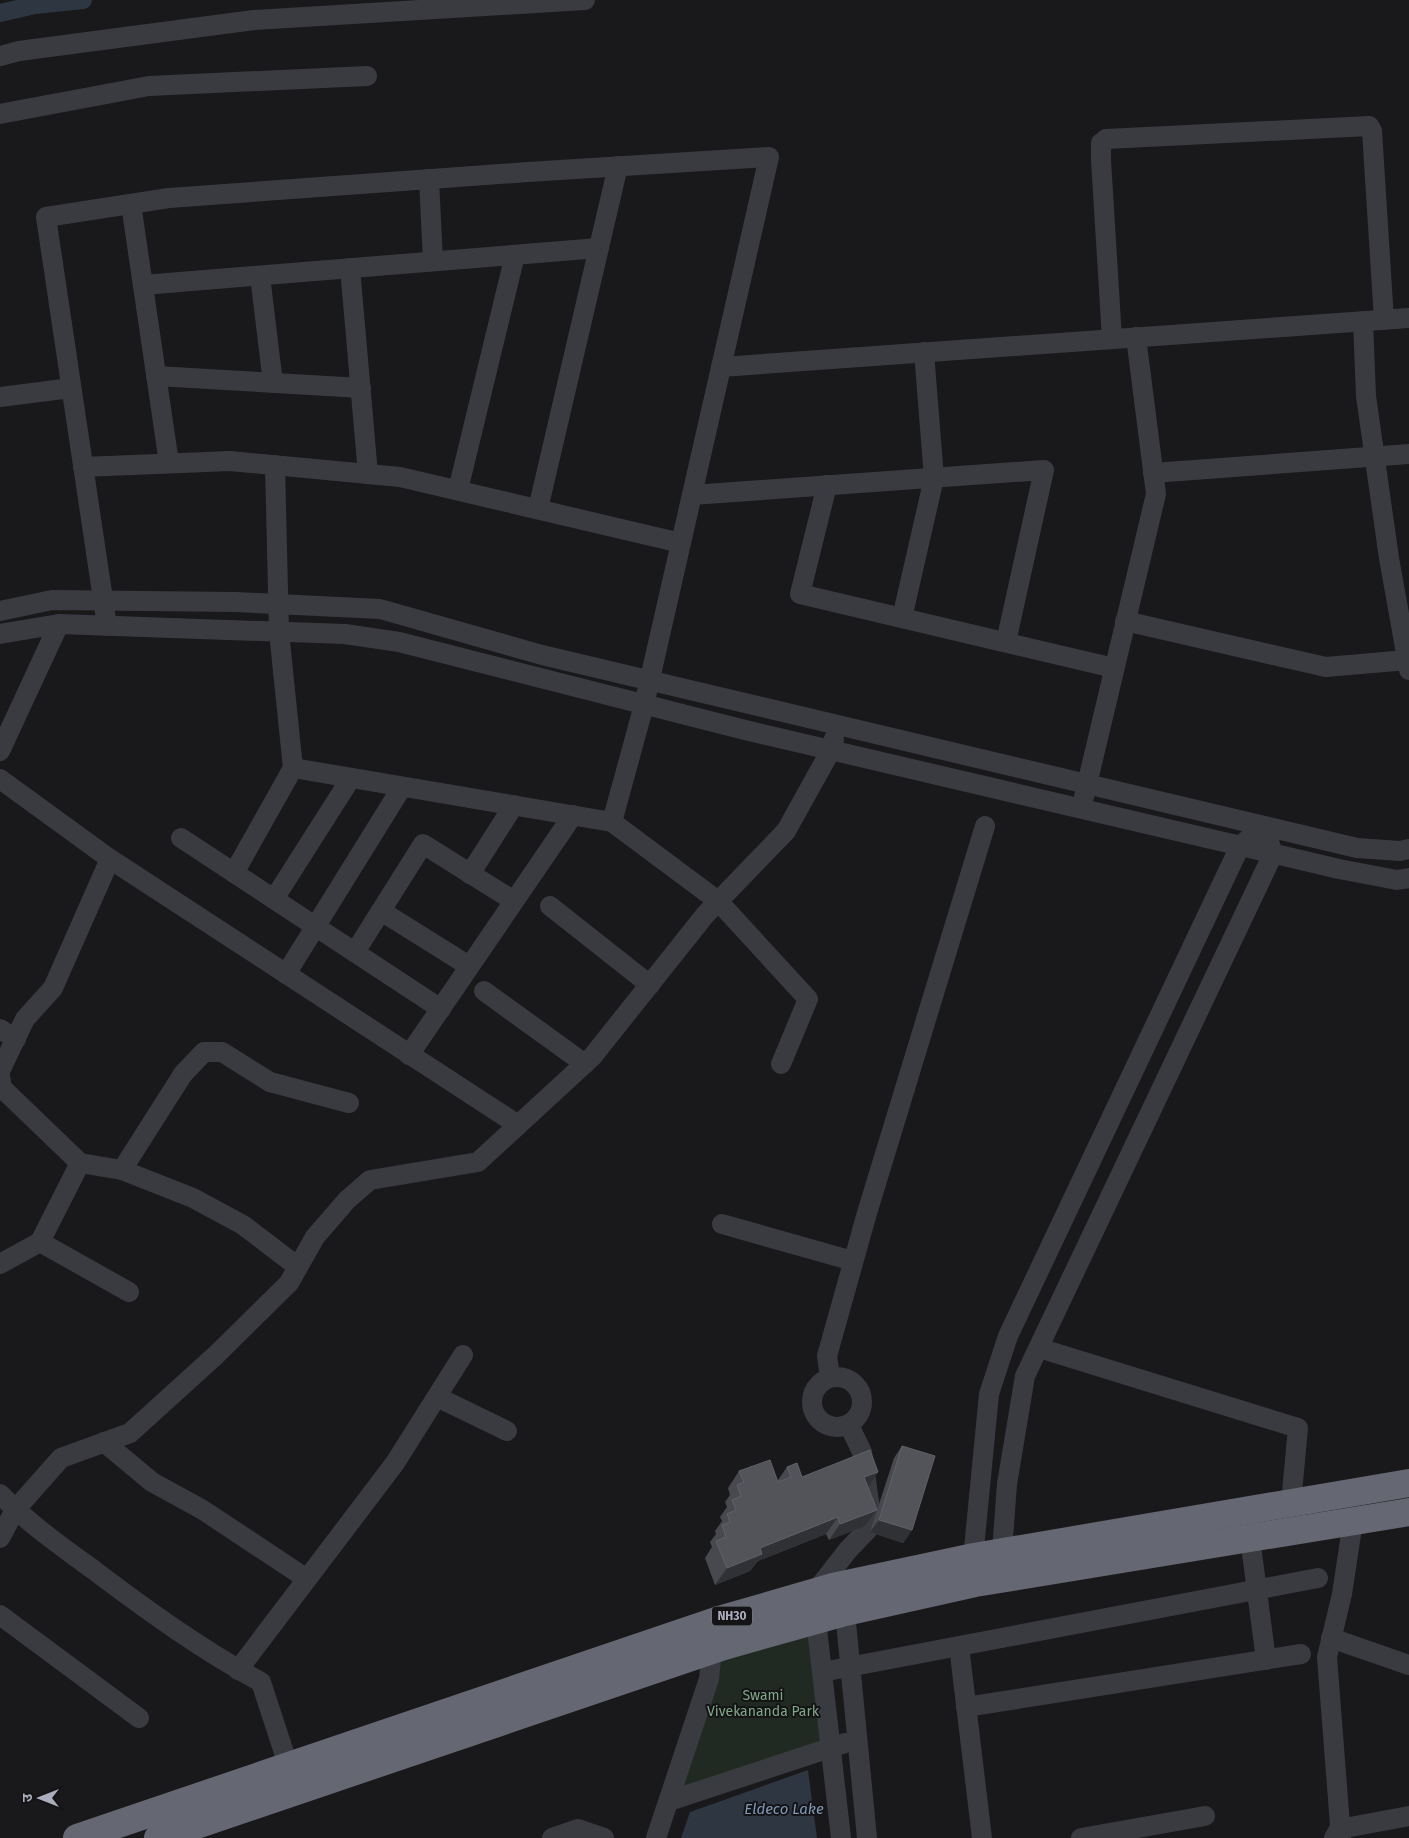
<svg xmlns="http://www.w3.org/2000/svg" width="1409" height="1838" font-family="'Fira Sans','Noto Sans Devanagari',sans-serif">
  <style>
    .green { fill: #202a22 }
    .water { fill: #2e3641 }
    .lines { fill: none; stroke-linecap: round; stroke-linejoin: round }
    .canal { stroke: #2e3641; stroke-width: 18 }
    .minor { stroke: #3a3a41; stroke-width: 20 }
    .highway { stroke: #656772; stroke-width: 28 }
    .wall { fill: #47494e }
    .shaded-wall { fill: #303135 }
    .building { fill: #52545a; stroke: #606269 }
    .labels { text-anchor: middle; stroke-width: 4; stroke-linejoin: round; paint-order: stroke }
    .shield { fill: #141416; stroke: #7d808a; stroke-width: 1 }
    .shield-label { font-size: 12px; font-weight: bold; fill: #aaaebc }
    .park-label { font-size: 14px; fill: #80a887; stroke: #141416 }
    .water-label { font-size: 15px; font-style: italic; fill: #8098b8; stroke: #141416 }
  </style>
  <rect width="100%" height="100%" fill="#19191b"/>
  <!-- green -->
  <path class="green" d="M810,1629L822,1740L680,1791L719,1656Z"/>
  <!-- water -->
  <path class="water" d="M808,1770L817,1838H681L690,1812Z"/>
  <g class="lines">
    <!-- canal -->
    <path class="canal" d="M0,13L35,5L83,0"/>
    <!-- minor -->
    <g class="minor">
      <path d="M0,56L19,51L254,20L585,0"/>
      <path d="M0,114L149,86L367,76"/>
      <path d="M429,179L433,261"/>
      <path d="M131,204L169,463"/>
      <path d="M350,268L368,474"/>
      <path d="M260,276L273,383"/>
      <path d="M143,285L599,248"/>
      <path d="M1363,321L1366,396L1389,558L1409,670"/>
      <path d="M1112,339L1101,160V143L1106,139L1369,126L1372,131L1384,320"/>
      <path d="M721,367L1409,318"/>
      <path d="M156,376L361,388"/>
      <path d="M0,397L71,388"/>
      <path d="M83,467L230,461L400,477L681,543"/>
      <path d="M1153,473L1409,454"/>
      <path d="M827,485L800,594L1114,668"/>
      <path d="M458,490L515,255"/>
      <path d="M692,495L1044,470L1006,642"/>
      <path d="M538,509L618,166"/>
      <path d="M0,611L52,600L236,602L380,609L542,655L1357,848L1400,851L1409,849"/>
      <path d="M902,618L934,478L924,352"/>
      <path d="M1125,621L1326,667L1407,660"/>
      <path d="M107,626L46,217L169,198L528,172L769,157L644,705L612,822"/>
      <path d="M0,634L59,624L345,634L399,642L745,730L1339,869L1397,880L1409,878"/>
      <path d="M0,751L59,624"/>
      <path d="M293,768L612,822L718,901L808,999L781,1064"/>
      <path d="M0,779L110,859L518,1125"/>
      <path d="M1084,797L1156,494L1136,337"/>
      <path d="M181,838L441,1009"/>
      <path d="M234,873L293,768L279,632L275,465"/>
      <path d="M470,874L514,805"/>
      <path d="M274,899L351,778"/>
      <path d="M550,906L650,985"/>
      <path d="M381,911L469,966"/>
      <path d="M355,952L423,844L514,901"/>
      <path d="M286,974L402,787"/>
      <path d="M484,991L585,1064"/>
      <path d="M0,1029L16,1039"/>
      <path d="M409,1055L573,815"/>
      <path d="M0,1071L25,1019L53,988L110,859"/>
      <path d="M0,1076L2,1088L80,1163L40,1242"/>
      <path d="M80,1163L122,1170L193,1198L243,1225L298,1267"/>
      <path d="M122,1170L183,1074L204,1052H222L270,1082L349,1103"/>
      <path d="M722,1224L853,1261"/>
      <path d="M0,1264L40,1242L129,1292"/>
      <path d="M1039,1348L1298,1428L1291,1503"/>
      <circle cx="837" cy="1402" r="25"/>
      <path d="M830,1377L827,1356L867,1213L985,826"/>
      <path d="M437,1397L507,1431"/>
      <path d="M104,1442L152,1482L203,1510L307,1579"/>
      <path d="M0,1494C29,1524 62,1547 95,1571C148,1611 202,1650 261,1682L289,1768"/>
      <path d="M0,1538L15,1510L61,1458L130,1433L216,1355L289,1283L315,1237L347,1200L370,1180L478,1162L592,1057L705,915L786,831L831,750L834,739"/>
      <path d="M1250,1538L1266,1660"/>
      <path d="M972,1569L989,1394L1008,1336L1240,846L1264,826L1273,854L1025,1376L1007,1484L1001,1566"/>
      <path d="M816,1591L848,1550L868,1529L871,1516L862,1452L849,1425"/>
      <path d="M845,1612L867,1838"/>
      <path d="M0,1615L139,1718"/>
      <path d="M816,1620L841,1838"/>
      <path d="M1331,1638L1409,1665"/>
      <path d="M959,1646L982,1838"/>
      <path d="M238,1670L395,1463L463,1355"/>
      <path d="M822,1672L1318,1578"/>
      <path d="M966,1707L1301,1654"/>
      <path d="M669,1801L845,1743"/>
      <path d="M552,1838L578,1829L604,1838"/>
      <path d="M656,1838L709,1679L712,1650"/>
      <path d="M1081,1838L1205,1816"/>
      <path d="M1334,1838L1339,1829L1409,1816"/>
      <path d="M1341,1838L1327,1657L1342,1594L1353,1521"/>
    </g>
    <!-- highway -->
    <g class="highway">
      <path d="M77,1838L719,1620L833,1587L974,1557L1409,1483"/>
      <path d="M158,1838L724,1646L845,1612L975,1583L1409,1512"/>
    </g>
  </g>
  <!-- wall -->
  <g class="wall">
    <path d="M902,1446L912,1530L903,1543L870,1532L894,1458Z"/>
    <path d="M787,1467L802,1477L878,1472L868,1487L877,1510L865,1526L829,1540L826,1534L758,1561L750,1571L715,1585L705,1558L712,1547L710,1542L716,1534L715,1531L722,1521L720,1517L727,1507L725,1502L730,1495L728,1488L739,1471L778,1480Z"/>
  </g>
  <!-- shaded-wall -->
  <g class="shaded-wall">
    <path d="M878,1472L867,1489L864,1477Z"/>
    <path d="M877,1510L865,1526L829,1540L840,1524Z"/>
    <path d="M838,1517L826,1534L758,1561L750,1571L715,1585L727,1568L760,1548Z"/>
    <path d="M879,1520L912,1530L903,1543L870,1532Z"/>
  </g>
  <!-- building -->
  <g class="building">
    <path d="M902,1446L935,1456L912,1530L879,1520Z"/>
    <path d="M870,1450L878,1472L864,1477L877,1510L840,1524L838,1517L760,1548L762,1554L727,1568L716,1541L726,1537L722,1525L730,1522L727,1514L736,1510L732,1500L741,1496L737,1485L744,1482L739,1471L770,1460L778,1482L791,1477L787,1467L797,1463L802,1477Z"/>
  </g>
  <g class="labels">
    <!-- shield labels -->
    <rect class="shield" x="712" y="1606.5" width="40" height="19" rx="4"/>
    <g class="shield-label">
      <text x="732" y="1620">NH30</text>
    </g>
    <!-- park labels -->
    <g class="park-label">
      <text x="763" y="1700">Swami<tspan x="763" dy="16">Vivekananda Park</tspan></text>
    </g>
    <!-- water labels -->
    <g class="water-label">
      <text x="784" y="1814">Eldeco Lake</text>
    </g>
  </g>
  <!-- north arrow -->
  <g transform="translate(40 1798) rotate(270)" stroke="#141416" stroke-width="4" paint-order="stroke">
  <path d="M0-4L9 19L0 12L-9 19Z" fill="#aaaebc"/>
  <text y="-8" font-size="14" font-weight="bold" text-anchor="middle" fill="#aaaebc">उ</text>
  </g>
</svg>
